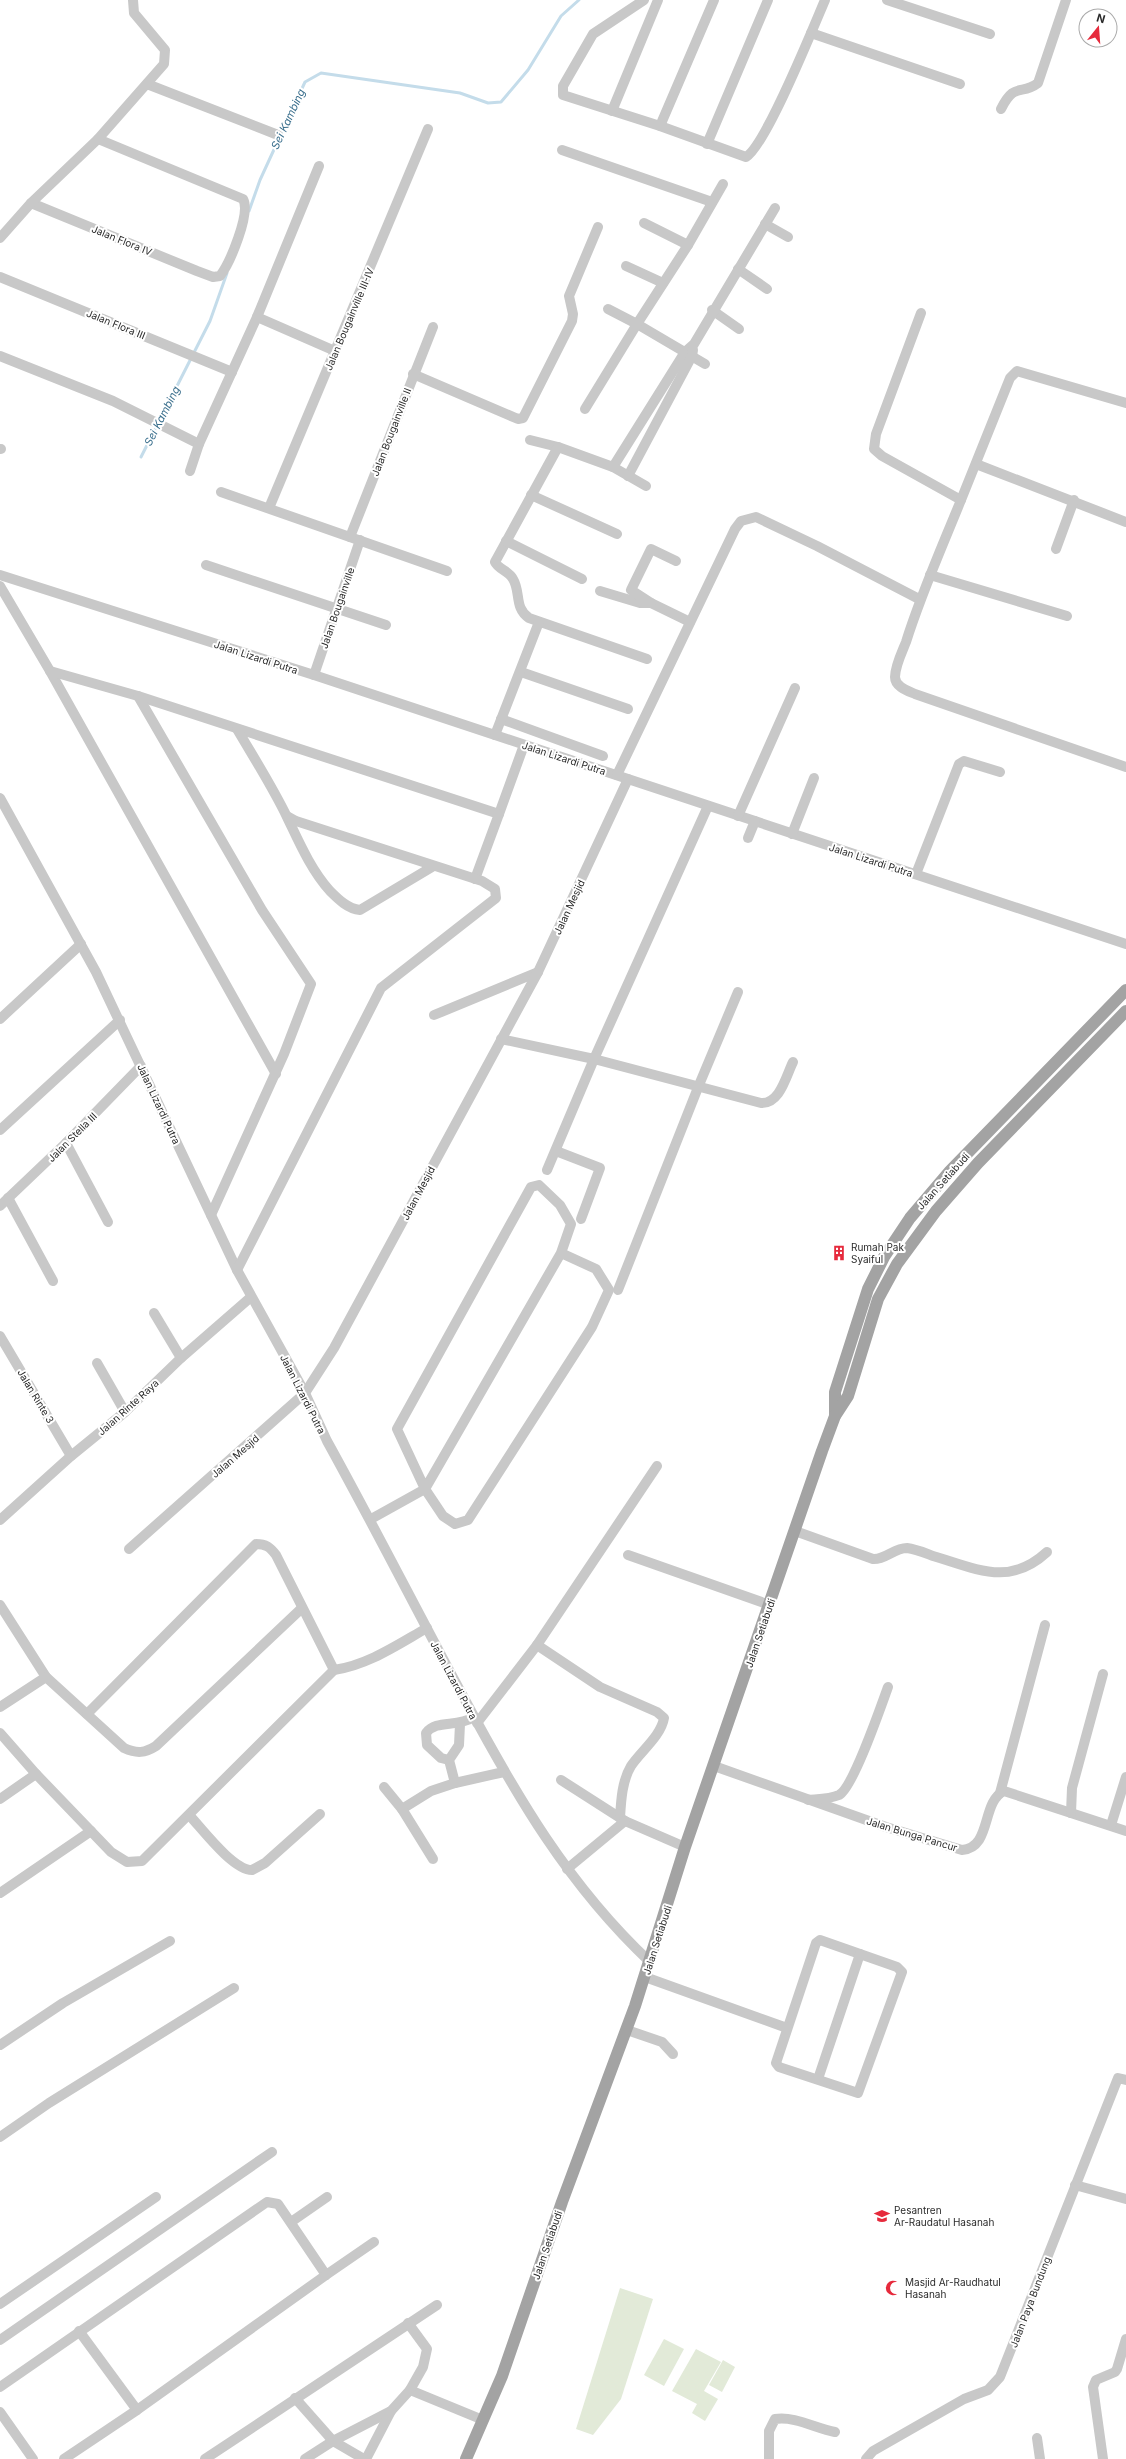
<svg xmlns="http://www.w3.org/2000/svg" width="1126" height="2459" font-family="Inter,sans-serif">
  <style>
    .green { fill: #e2ead8 }
    .lines { fill: none; stroke-linecap: round; stroke-linejoin: round }
    .stream { stroke: #c4dcea; stroke-width: 3 }
    .minor { stroke: #c8c8c8; stroke-width: 10 }
    .major { stroke: #a3a3a3; stroke-width: 12 }
    .labels { text-anchor: middle; stroke-width: 4; stroke-linejoin: round; paint-order: stroke }
    .street-label { font-size: 10px; fill: #2b2b2b; stroke: #fff }
    .poi-label { font-size: 10px; fill: #2b2b2b; stroke: #fff; text-anchor: start }
    .water-label { font-size: 11px; font-style: italic; fill: #3a6f8d; stroke: #fff }
  </style>
  <rect width="100%" height="100%" fill="#fff"/>
  <!-- green -->
  <g class="green">
    <path d="M620,2288L653,2299L621,2399L593,2435L576,2429Z"/>
    <path d="M664,2339L684,2349L664,2386L644,2375Z"/>
    <path d="M696,2349L721,2362L704,2391L718,2399L705,2421L692,2413L697,2404L672,2391Z"/>
    <path d="M723,2360L735,2367L722,2392L709,2385Z"/>
  </g>
  <g class="lines">
    <!-- stream -->
    <g class="stream">
      <path d="M249,211L260,180L305,82L321,73L460,93L488,103L501,102L528,70L561,16L579,0"/>
      <path d="M141,457L210,321L227,273"/>
    </g>
    <!-- minor -->
    <g class="minor">
      <path d="M644,0L593,34L563,86V95L660,126L746,157C766,145 813,28 825,0"/>
      <path d="M887,0L990,34"/>
      <path d="M811,33L960,84"/>
      <path d="M147,84L278,135"/>
      <path d="M1001,109C1015,81 1021,96 1038,83L1066,0"/>
      <path d="M612,111L658,0"/>
      <path d="M660,126L714,0"/>
      <path d="M707,144L768,0"/>
      <path d="M562,150L712,202"/>
      <path d="M31,203L197,271L213,277L220,276C230,263 251,213 243,199L98,139"/>
      <path d="M644,223L688,245"/>
      <path d="M765,224L788,237"/>
      <path d="M0,238L31,203L98,139L164,64L165,50L134,13L133,0"/>
      <path d="M626,266L663,283"/>
      <path d="M738,269L767,289"/>
      <path d="M0,277L232,372"/>
      <path d="M712,310L739,329"/>
      <path d="M921,313L876,434L874,449L882,456L961,500C942,547 921,594 906,642C902,652 895,666 895,677C895,687 908,691 915,694L1126,767"/>
      <path d="M257,317L335,351"/>
      <path d="M0,356L113,401L199,444"/>
      <path d="M705,364L637,324L688,245L723,184"/>
      <path d="M413,374L518,419L523,418L572,321L573,314L569,296L598,227"/>
      <path d="M585,409L637,324L608,309"/>
      <path d="M530,440L558,447"/>
      <path d="M0,449H1"/>
      <path d="M976,464L1126,522"/>
      <path d="M613,467L685,352L694,344L775,208"/>
      <path d="M190,471L199,444L257,317L319,166"/>
      <path d="M628,476L692,356L693,350"/>
      <path d="M646,486L613,467L558,447L495,562C498,569 509,571 513,579C521,592 514,608 529,618L647,659"/>
      <path d="M221,492L447,571"/>
      <path d="M531,495L617,534"/>
      <path d="M961,500L1010,378L1017,371L1126,403"/>
      <path d="M269,508L428,129"/>
      <path d="M350,537L433,327"/>
      <path d="M506,541L582,579"/>
      <path d="M1056,549L1074,500"/>
      <path d="M206,565L386,625"/>
      <path d="M0,575L314,675L1126,944"/>
      <path d="M930,575L1067,616"/>
      <path d="M0,586L50,671L276,1074"/>
      <path d="M600,591L640,603H651L690,622"/>
      <path d="M651,603L631,590L651,549L676,561"/>
      <path d="M50,671L138,696L499,814L524,745"/>
      <path d="M521,672L628,709"/>
      <path d="M314,675L360,540"/>
      <path d="M138,696L262,910L311,984L284,1054L211,1215"/>
      <path d="M501,719L603,756"/>
      <path d="M237,729C254,758 272,786 287,817C299,842 311,870 330,891C338,899 348,909 360,910L432,867"/>
      <path d="M495,735L539,622"/>
      <path d="M617,775L735,529L741,521L756,517L817,546L919,599"/>
      <path d="M0,798L96,972L237,1270L305,1393L327,1441C374,1526 418,1613 464,1698C516,1795 568,1885 650,1962"/>
      <path d="M738,816L795,688"/>
      <path d="M792,834L814,778"/>
      <path d="M748,838L755,821"/>
      <path d="M916,874L959,764L964,761L1000,772"/>
      <path d="M475,879L499,814"/>
      <path d="M434,1015L538,972"/>
      <path d="M0,1019L81,944"/>
      <path d="M501,1039L594,1059L761,1103C780,1104 786,1076 793,1062"/>
      <path d="M0,1130L120,1020"/>
      <path d="M66,1143L108,1222"/>
      <path d="M556,1151L600,1168L581,1219"/>
      <path d="M547,1170L594,1059L708,806"/>
      <path d="M8,1198L53,1281"/>
      <path d="M0,1206L66,1143L141,1066"/>
      <path d="M237,1270L381,988L496,898L495,889L482,881L296,821L287,816"/>
      <path d="M618,1290L699,1085L738,992"/>
      <path d="M154,1313L181,1358"/>
      <path d="M0,1336L71,1456"/>
      <path d="M97,1363L125,1412"/>
      <path d="M371,1519L425,1489L561,1253L571,1224L560,1205L539,1185L531,1187L397,1429L425,1489L443,1516L455,1524L468,1520L592,1327L609,1290L596,1269L561,1253"/>
      <path d="M0,1520L71,1456L125,1412L181,1358L251,1297"/>
      <path d="M795,1531L873,1559C885,1560 894,1548 907,1548C916,1549 925,1553 933,1556C977,1569 1009,1587 1047,1552"/>
      <path d="M129,1549L305,1393L334,1348L538,972L628,779"/>
      <path d="M628,1555L770,1605"/>
      <path d="M0,1605L46,1677L124,1748C137,1754 145,1753 156,1746L301,1609"/>
      <path d="M0,1707L46,1677"/>
      <path d="M87,1714L256,1544C266,1544 270,1547 276,1555L334,1670"/>
      <path d="M477,1723L537,1645"/>
      <path d="M0,1733L36,1774L111,1852L127,1862L142,1861L334,1670C368,1665 397,1645 427,1628"/>
      <path d="M449,1760L441,1758L427,1745L426,1733C437,1719 456,1728 474,1717"/>
      <path d="M714,1766L886,1827L962,1850C992,1848 981,1802 1004,1791L1126,1831"/>
      <path d="M561,1780L625,1821L685,1847"/>
      <path d="M455,1783L449,1760L459,1745L460,1724"/>
      <path d="M384,1787L402,1809L431,1791L455,1783L504,1772"/>
      <path d="M1000,1793L1045,1625"/>
      <path d="M0,1799L36,1774"/>
      <path d="M808,1800C818,1799 830,1799 839,1795C853,1788 881,1706 888,1687"/>
      <path d="M402,1809L433,1859"/>
      <path d="M1071,1813L1072,1788L1103,1674"/>
      <path d="M190,1816C203,1830 233,1870 252,1870L265,1863L320,1814"/>
      <path d="M620,1818C621,1801 622,1781 631,1766C641,1751 661,1736 664,1718L657,1712L600,1687L537,1645L657,1466"/>
      <path d="M1111,1825L1126,1777"/>
      <path d="M567,1869L625,1821"/>
      <path d="M0,1893L91,1831"/>
      <path d="M820,1940L897,1967L902,1972L858,2093L779,2067L776,2063L816,1943Z"/>
      <path d="M645,1977L787,2028"/>
      <path d="M627,2030L662,2042L673,2054"/>
      <path d="M0,2045L63,2003L170,1941"/>
      <path d="M818,2079L860,1954"/>
      <path d="M0,2137L49,2103L234,1988"/>
      <path d="M1075,2185L1126,2199"/>
      <path d="M291,2222L327,2197"/>
      <path d="M0,2304L156,2197"/>
      <path d="M79,2331L137,2410"/>
      <path d="M0,2340L272,2152"/>
      <path d="M0,2387L267,2202L278,2204L326,2275L374,2242"/>
      <path d="M410,2390L483,2420"/>
      <path d="M295,2398L333,2441L364,2459"/>
      <path d="M0,2412L33,2459"/>
      <path d="M1037,2438L1040,2459"/>
      <path d="M64,2459L137,2410L326,2275"/>
      <path d="M205,2459L437,2305"/>
      <path d="M305,2459L333,2441L391,2411L410,2390L423,2367L427,2349L408,2323"/>
      <path d="M366,2459L391,2411"/>
      <path d="M769,2459V2431L775,2419C795,2416 815,2428 835,2432"/>
      <path d="M866,2459L873,2451L964,2399L988,2390L1000,2377L1118,2078L1126,2080"/>
      <path d="M1103,2459L1093,2387L1096,2380L1115,2372L1117,2369L1126,2339"/>
    </g>
    <!-- major -->
    <g class="major">
      <path d="M835,1416V1392L868,1289L884,1257L910,1218L950,1171L1126,990"/>
      <path d="M466,2459L502,2376L562,2202L635,2006L685,1847L822,1451L835,1416L848,1396L878,1299L897,1264L936,1211L978,1163L1126,1011"/>
    </g>
  </g>
  <!-- icons -->
  <defs>
    <g id="building-bare" transform="scale(1.2)"><path d="M-4-6H4V6H1V3H-1V6H-4ZM-2.5-4.3h1.7v1.8h-1.7ZM.8-4.3h1.7v1.8H.8ZM-2.5-1h1.7V.8h-1.7ZM.8-1h1.7V.8H.8Z" fill="#e62a3c" stroke="#fff" stroke-width="2.5" paint-order="stroke"/></g>
    <g id="school-bare" transform="scale(1.2)"><path d="M0-5L7-2L0 1L-7-2ZM-4 1L0 2.5L4 1V4Q0 6-4 4Z" fill="#e62a3c" stroke="#fff" stroke-width="2.5" paint-order="stroke"/></g>
    <g id="mosque-bare" transform="scale(1.2)"><path d="M3.5-4.9A6 6 0 1 0 3.5 4.9A5 5 0 1 1 3.5-4.9Z" fill="#e62a3c" stroke="#fff" stroke-width="2.5" paint-order="stroke"/></g>
  </defs>
  <g fill-rule="evenodd">
    <use href="#building-bare" x="839" y="1253"/>
    <use href="#school-bare" x="882" y="2216"/>
    <use href="#mosque-bare" x="893" y="2288"/>
  </g>
  <g class="labels">
    <!-- street labels -->
    <g class="street-label">
      <text transform="translate(122 240) rotate(22)" y="4">Jalan Flora IV</text>
      <text transform="translate(349 319) rotate(-67)" y="4">Jalan Bougainville III-IV</text>
      <text transform="translate(116 324) rotate(22)" y="4">Jalan Flora III</text>
      <text transform="translate(391 432) rotate(-69)" y="4">Jalan Bougainville II</text>
      <text transform="translate(337 608) rotate(-71)" y="4">Jalan Bougainville</text>
      <text transform="translate(256 657) rotate(18)" y="4">Jalan Lizardi Putra</text>
      <text transform="translate(564 758) rotate(18)" y="4">Jalan Lizardi Putra</text>
      <text transform="translate(871 860) rotate(18)" y="4">Jalan Lizardi Putra</text>
      <text transform="translate(569 907) rotate(-65)" y="4">Jalan Mesjid</text>
      <text transform="translate(159 1104) rotate(65)" y="4">Jalan Lizardi Putra</text>
      <text transform="translate(72 1137) rotate(-45)" y="4">Jalan Stella III</text>
      <text transform="translate(943 1181) rotate(-48)" y="4">Jalan Setiabudi</text>
      <text transform="translate(418 1193) rotate(-62)" y="4">Jalan Mesjid</text>
      <text transform="translate(303 1394) rotate(63)" y="4">Jalan Lizardi Putra</text>
      <text transform="translate(36 1396) rotate(59)" y="4">Jalan Rinte 3</text>
      <text transform="translate(128 1407) rotate(-42)" y="4">Jalan Rinte Raya</text>
      <text transform="translate(235 1456) rotate(-41)" y="4">Jalan Mesjid</text>
      <text transform="translate(760 1633) rotate(-71)" y="4">Jalan Setiabudi</text>
      <text transform="translate(454 1680) rotate(62)" y="4">Jalan Lizardi Putra</text>
      <text transform="translate(912 1834) rotate(17)" y="4">Jalan Bunga Pancur</text>
      <text transform="translate(657 1940) rotate(-72)" y="4">Jalan Setiabudi</text>
      <text transform="translate(547 2245) rotate(-71)" y="4">Jalan Setiabudi</text>
      <text transform="translate(1030 2302) rotate(-69)" y="4">Jalan Paya Bundung</text>
    </g>
    <!-- poi labels -->
    <g class="poi-label">
      <text x="851" y="1251">Rumah Pak<tspan x="851" dy="12">Syaiful</tspan></text>
      <text x="894" y="2214">Pesantren<tspan x="894" dy="12">Ar-Raudatul Hasanah</tspan></text>
      <text x="905" y="2286">Masjid Ar-Raudhatul<tspan x="905" dy="12">Hasanah</tspan></text>
    </g>
    <!-- water labels -->
    <g class="water-label">
      <text transform="translate(288 119) rotate(-65)" y="4">Sei Kambing</text>
      <text transform="translate(162 416) rotate(-63)" y="4">Sei Kambing</text>
    </g>
  </g>
  <!-- north arrow -->
  <g transform="translate(1098 28) rotate(17)"><circle r="19" fill="#ffffff" stroke="#aaaaaa"/>
  <path d="M0-3L7 15L0 10L-7 15Z" fill="#e62a3c"/>
  <text y="-6" font-size="11" font-weight="bold" text-anchor="middle" fill="#2b2b2b">N</text>
  </g>
</svg>
